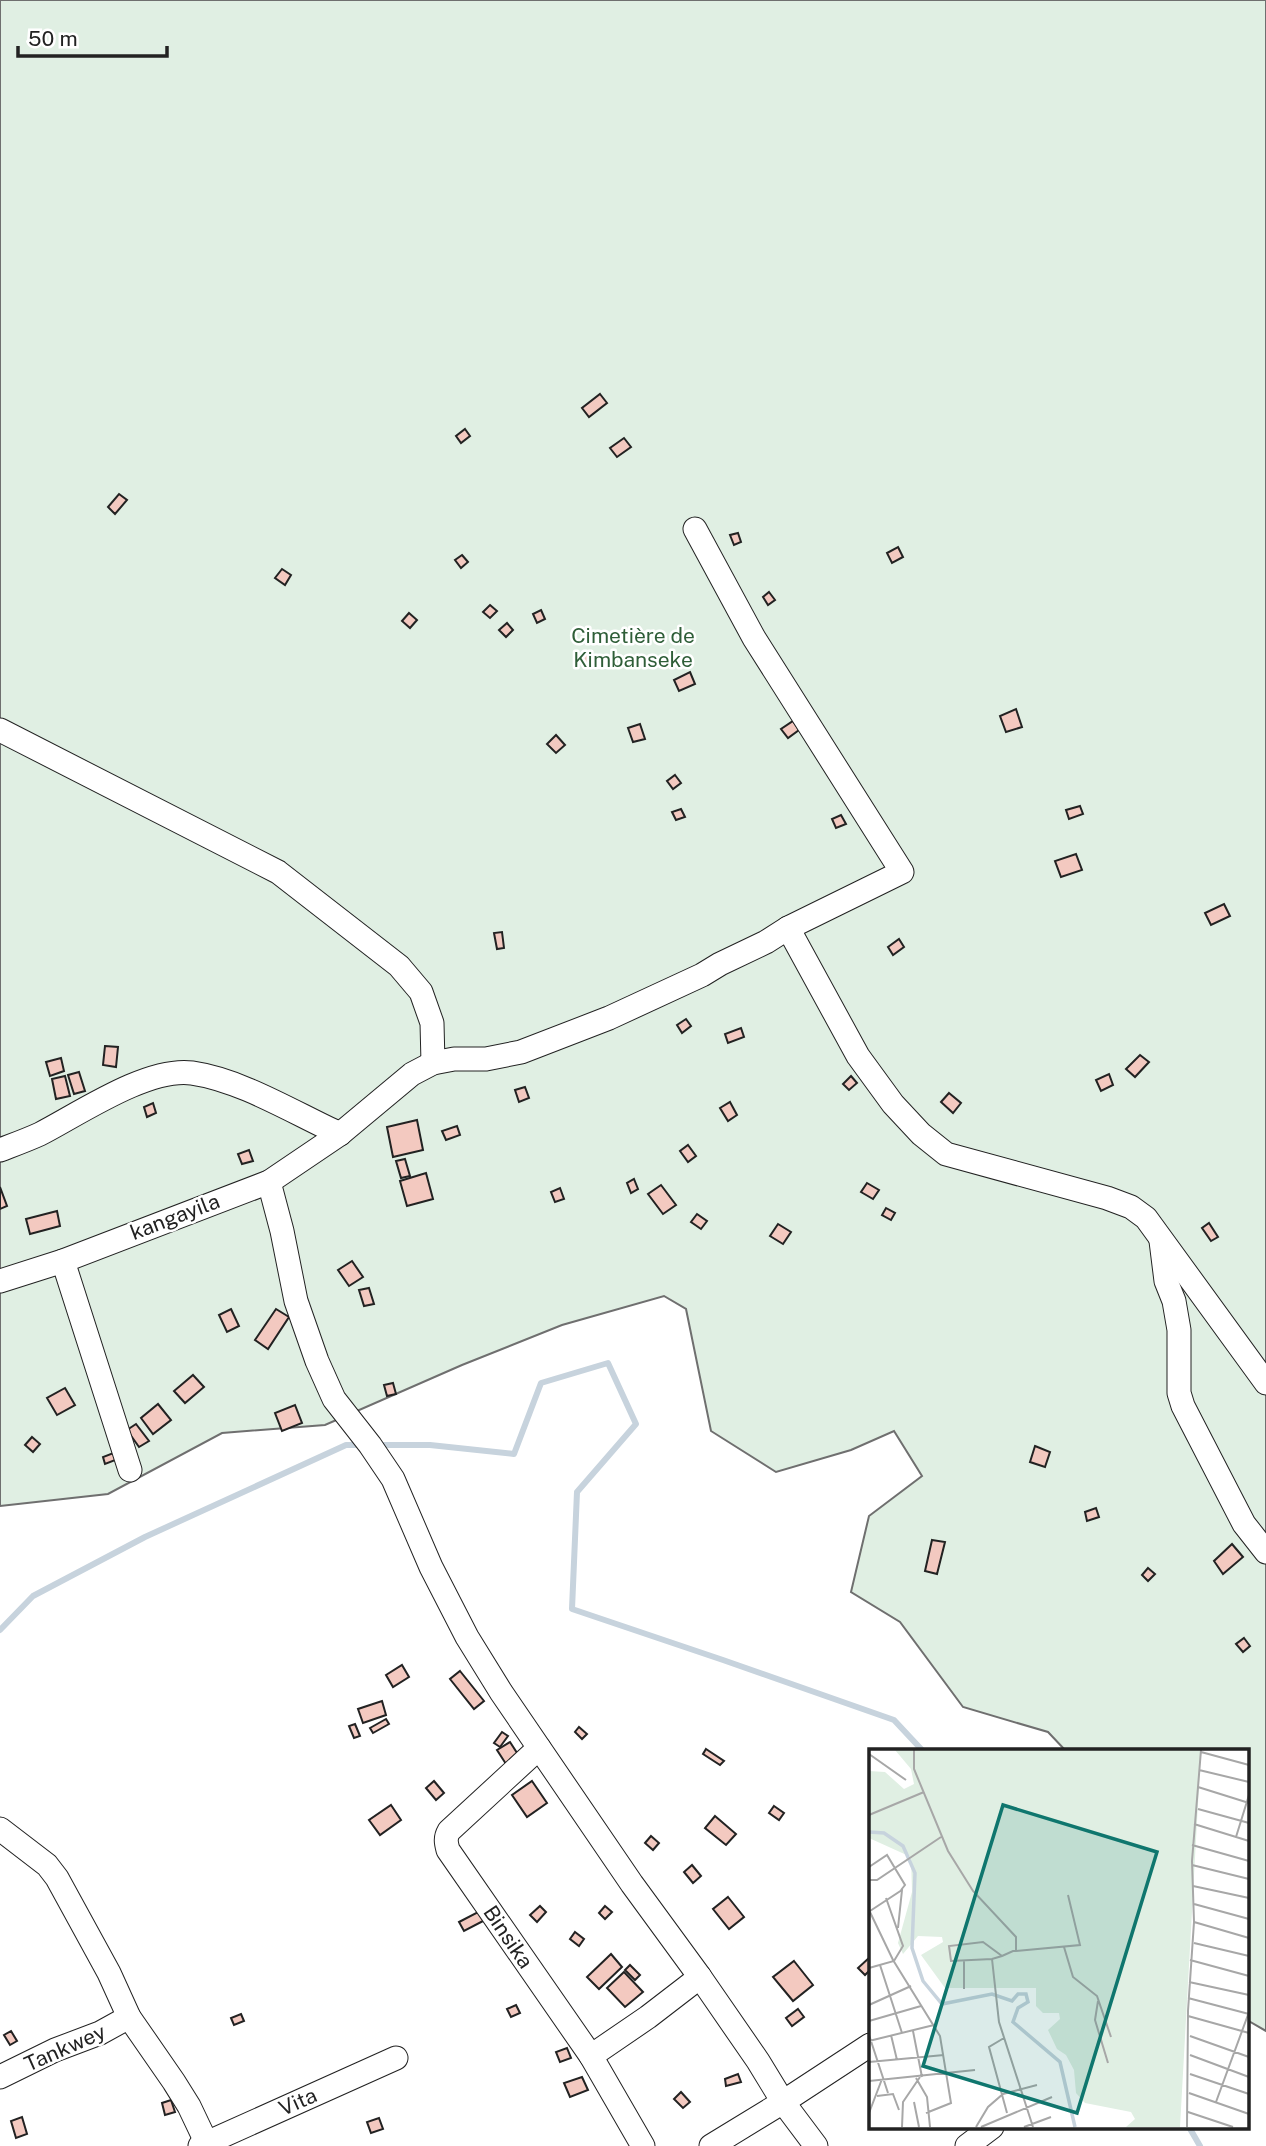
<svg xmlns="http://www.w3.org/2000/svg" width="1266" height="2146" font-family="'Public Sans',sans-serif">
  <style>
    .green { fill: #e0efe3; stroke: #6f6f6f; stroke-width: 2 }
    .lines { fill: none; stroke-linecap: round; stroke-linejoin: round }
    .stream { stroke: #c7d3dd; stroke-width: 6 }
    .building { fill: #f3c9c0; stroke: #222; stroke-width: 2 }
    .minor-casing { stroke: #222; stroke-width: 25 }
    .minor { stroke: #fff; stroke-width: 23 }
    .labels { text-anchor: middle; stroke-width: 5; stroke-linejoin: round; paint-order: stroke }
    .park-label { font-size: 21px; fill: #2f5e38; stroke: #fff }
    .street-label { font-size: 21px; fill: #222; stroke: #fff }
    .inset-river { fill: none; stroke: #c7d3dd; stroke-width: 3.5 }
    .inset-road { fill: none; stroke: #a7a7a7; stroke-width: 2 }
    .view { fill: #0f766e; fill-opacity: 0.15; stroke: #0f766e; stroke-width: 3.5 }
    .inset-edge { fill: none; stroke: #222; stroke-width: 3.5 }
  </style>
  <rect width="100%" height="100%" fill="#fff"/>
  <!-- green -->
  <path class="green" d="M0,0H1266V2031L1247,2020V1750H1065L1048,1732L963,1707L900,1622L851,1592L869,1516L922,1476L894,1431L851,1450L776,1472L711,1431L686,1309L664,1296L562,1325L462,1365L325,1425L222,1433L108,1494L0,1506Z"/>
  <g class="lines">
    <!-- stream -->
    <g class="stream">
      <path d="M377,1445H430L514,1454L541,1383L608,1363L636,1424L577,1492L572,1609L723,1660L894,1720L922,1750"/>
      <path d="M0,1630L33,1596L145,1537L346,1445H363"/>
      <path d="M1189,2127L1200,2146"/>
    </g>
  </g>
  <!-- building -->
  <g class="building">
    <path d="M600,394L607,403L589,417L582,408Z"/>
    <path d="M465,429L470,436L461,443L456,436Z"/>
    <path d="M624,438L631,447L617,457L610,448Z"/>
    <path d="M119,494L127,500L115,514L108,507Z"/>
    <path d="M738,533L741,542L734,545L730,535Z"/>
    <path d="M898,547L903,557L892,563L887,553Z"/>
    <path d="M462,555L468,562L461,568L455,560Z"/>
    <path d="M282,569L291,575L285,585L275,578Z"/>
    <path d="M769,592L775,600L768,605L763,597Z"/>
    <path d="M490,605L497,611L490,618L483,612Z"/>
    <path d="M541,610L545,619L537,623L533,614Z"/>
    <path d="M409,613L417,620L410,628L402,621Z"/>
    <path d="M507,623L513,630L506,637L499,630Z"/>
    <path d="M586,652L595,660L588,667L579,660Z"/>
    <path d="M690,672L695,684L679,691L674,680Z"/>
    <path d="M1016,709L1022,727L1006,732L1000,716Z"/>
    <path d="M793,721L799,730L788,738L781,729Z"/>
    <path d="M640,724L645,739L633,742L628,728Z"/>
    <path d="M556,735L565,745L556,753L547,744Z"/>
    <path d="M675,775L681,783L673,789L667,781Z"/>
    <path d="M1080,806L1083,814L1069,819L1066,810Z"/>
    <path d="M681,809L685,817L676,820L672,812Z"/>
    <path d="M841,815L846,824L836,828L832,819Z"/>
    <path d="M1076,854L1082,870L1061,877L1055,861Z"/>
    <path d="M1224,904L1230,916L1211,925L1205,913Z"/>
    <path d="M502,932L504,948L497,949L494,933Z"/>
    <path d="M899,939L904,947L893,955L888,947Z"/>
    <path d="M686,1019L691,1026L682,1033L677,1025Z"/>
    <path d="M741,1028L744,1037L728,1043L725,1034Z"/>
    <path d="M105,1046L118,1047L116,1067L103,1065Z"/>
    <path d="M1140,1055L1149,1062L1135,1077L1126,1069Z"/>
    <path d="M61,1058L64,1071L50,1076L46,1062Z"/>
    <path d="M79,1072L85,1091L74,1094L68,1075Z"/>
    <path d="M1109,1074L1113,1085L1101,1091L1096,1080Z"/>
    <path d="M65,1076L70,1096L56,1099L52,1079Z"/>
    <path d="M851,1076L857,1083L849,1090L843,1084Z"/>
    <path d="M525,1087L529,1098L519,1102L515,1090Z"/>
    <path d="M949,1093L961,1103L953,1113L941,1102Z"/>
    <path d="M730,1102L737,1115L728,1121L720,1108Z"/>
    <path d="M153,1103L156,1113L147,1117L144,1107Z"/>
    <path d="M417,1120L423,1150L393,1157L387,1127Z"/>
    <path d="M457,1126L460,1135L446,1140L442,1131Z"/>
    <path d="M688,1145L696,1156L688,1162L680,1151Z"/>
    <path d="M249,1150L253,1161L242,1164L238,1154Z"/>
    <path d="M405,1159L410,1176L401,1178L396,1161Z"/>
    <path d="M426,1173L433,1199L407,1206L400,1181Z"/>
    <path d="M634,1179L638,1189L631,1193L627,1183Z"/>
    <path d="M867,1183L879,1190L873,1199L861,1192Z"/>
    <path d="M661,1185L676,1205L663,1214L648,1194Z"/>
    <path d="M0,1187L7,1206L0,1209Z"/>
    <path d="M560,1188L564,1199L555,1202L551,1192Z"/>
    <path d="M886,1208L895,1213L891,1220L882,1215Z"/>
    <path d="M57,1211L60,1226L30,1234L26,1219Z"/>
    <path d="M697,1214L707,1221L701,1229L691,1222Z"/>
    <path d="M1209,1223L1218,1237L1211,1241L1202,1228Z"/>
    <path d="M778,1224L791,1232L783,1244L770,1236Z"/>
    <path d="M352,1261L363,1277L349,1286L338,1270Z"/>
    <path d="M369,1288L374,1304L364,1306L359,1290Z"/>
    <path d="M231,1309L239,1326L227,1332L219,1315Z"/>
    <path d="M276,1309L289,1317L268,1349L255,1340Z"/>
    <path d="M193,1375L204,1387L185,1403L174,1391Z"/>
    <path d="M393,1383L396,1394L387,1396L384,1385Z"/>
    <path d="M65,1388L75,1405L57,1415L47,1398Z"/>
    <path d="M158,1404L171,1420L153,1434L141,1418Z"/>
    <path d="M295,1405L302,1423L282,1431L275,1413Z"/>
    <path d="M136,1424L149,1441L139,1447L127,1430Z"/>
    <path d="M32,1437L40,1444L33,1452L25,1445Z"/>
    <path d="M1035,1446L1050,1452L1045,1467L1030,1462Z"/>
    <path d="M116,1452L118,1459L105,1464L103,1457Z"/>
    <path d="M1096,1508L1099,1517L1087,1521L1085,1512Z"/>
    <path d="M932,1540L945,1542L937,1574L925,1571Z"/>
    <path d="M1232,1544L1243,1557L1223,1574L1214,1561Z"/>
    <path d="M1148,1568L1155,1574L1148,1581L1142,1575Z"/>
    <path d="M1244,1638L1250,1646L1243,1652L1236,1644Z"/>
    <path d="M402,1665L409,1677L393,1687L386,1675Z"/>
    <path d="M460,1671L484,1701L474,1709L450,1679Z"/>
    <path d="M382,1701L386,1715L363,1723L358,1709Z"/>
    <path d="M386,1719L389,1724L373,1733L370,1728Z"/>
    <path d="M355,1724L360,1736L354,1738L349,1726Z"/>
    <path d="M579,1727L587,1734L582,1739L575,1732Z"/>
    <path d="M502,1732L508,1736L500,1747L494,1743Z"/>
    <path d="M510,1742L519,1756L506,1764L497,1750Z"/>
    <path d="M706,1749L724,1761L720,1765L703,1754Z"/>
    <path d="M434,1781L444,1793L436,1800L426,1788Z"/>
    <path d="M532,1781L547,1803L527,1817L512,1795Z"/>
    <path d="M391,1805L401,1820L380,1835L369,1820Z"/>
    <path d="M774,1806L784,1813L779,1820L769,1813Z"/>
    <path d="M715,1816L736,1834L726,1845L705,1828Z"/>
    <path d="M651,1836L659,1843L653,1850L645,1843Z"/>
    <path d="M692,1865L701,1876L693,1883L684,1872Z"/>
    <path d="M728,1897L744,1917L729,1929L713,1909Z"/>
    <path d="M540,1906L546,1912L537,1922L530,1915Z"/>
    <path d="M605,1906L612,1912L605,1919L599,1913Z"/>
    <path d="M480,1911L485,1920L464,1931L459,1922Z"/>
    <path d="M575,1932L584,1939L579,1946L570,1939Z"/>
    <path d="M611,1954L622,1967L599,1989L587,1977Z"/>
    <path d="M870,1957V1970L865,1975L858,1968Z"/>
    <path d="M794,1961L813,1985L793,2001L773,1977Z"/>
    <path d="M630,1965L640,1975L635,1980L625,1970Z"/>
    <path d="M624,1972L643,1992L625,2007L607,1988Z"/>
    <path d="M516,2005L520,2013L511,2017L507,2009Z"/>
    <path d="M798,2009L804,2017L792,2026L786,2018Z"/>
    <path d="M241,2014L244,2021L234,2025L231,2018Z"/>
    <path d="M11,2031L17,2041L10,2045L4,2035Z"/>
    <path d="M567,2048L571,2058L560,2062L556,2052Z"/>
    <path d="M738,2074L741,2082L726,2086L725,2079Z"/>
    <path d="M582,2077L588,2090L570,2097L564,2083Z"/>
    <path d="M681,2092L690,2102L683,2108L674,2099Z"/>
    <path d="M171,2100L175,2112L165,2115L162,2103Z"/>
    <path d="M22,2117L27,2134L16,2138L11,2121Z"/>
    <path d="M379,2118L383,2129L371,2133L367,2122Z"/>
  </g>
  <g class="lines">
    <!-- minor casing -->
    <g class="minor-casing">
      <g id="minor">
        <path d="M0,730L278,872L399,966L421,992L432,1023L433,1063"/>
        <path d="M788,928L858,1056L893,1104L921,1134L946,1154L1107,1198L1131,1207L1146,1218L1266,1383"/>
        <path d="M0,1150C13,1145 27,1140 40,1134C79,1114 147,1067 192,1073C241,1080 294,1113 340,1134"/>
        <path d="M269,1182L282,1231L296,1301L317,1361L334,1399L370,1445L393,1479L431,1567L467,1637L501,1692L632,1884L700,1977L758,2061L783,2102L816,2146"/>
        <path d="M1161,1241L1166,1281L1174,1301L1179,1330V1393L1183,1406L1244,1524L1266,1552"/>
        <path d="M63,1261L130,1470"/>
        <path d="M0,1281L63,1261L269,1182L340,1134L412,1074L433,1063L454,1059H486L521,1052L609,1018L702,975L720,964L766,942L788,928L902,872L754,638L695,529"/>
        <path d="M539,1748L449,1831C445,1838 446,1842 448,1850L591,2056L643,2146"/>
        <path d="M0,1829L47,1865L57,1878L109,1973L129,2017L174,2082L189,2106L208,2146"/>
        <path d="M591,2056L648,2017L700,1977"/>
        <path d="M0,2077L55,2050L100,2033L129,2017"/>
        <path d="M200,2146L396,2058"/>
        <path d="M711,2146L783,2102L870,2045"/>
        <path d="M967,2146L992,2127"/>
      </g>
    </g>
    <!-- minor -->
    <use href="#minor" class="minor"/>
  </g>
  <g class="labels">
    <!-- park labels -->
    <g class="park-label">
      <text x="633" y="643">Cimetière de<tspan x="633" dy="24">Kimbanseke</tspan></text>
    </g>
    <!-- street labels -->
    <g class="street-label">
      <text transform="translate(175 1217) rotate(-21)" y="7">kangayila</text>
      <text transform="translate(508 1937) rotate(56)" y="7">Binsika</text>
      <text transform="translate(65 2048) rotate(-24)" y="7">Tankwey</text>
      <text transform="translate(298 2102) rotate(-24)" y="7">Vita</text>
    </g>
  </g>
  <!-- overview -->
  <g transform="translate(869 1749)">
    <rect width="380" height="380" fill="#fff"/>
    <path d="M26,1H332L311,378H257L266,370L262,363L216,354L207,344L205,321L197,306L188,300L179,281L191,270L190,264H174L167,257V239H76L52,206L74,193L73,188L49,187L34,205L29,194L43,143L42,108L0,89V22L16,23L35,40L45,35L42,20Z" fill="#e0efe3"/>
    <path class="inset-river" d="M0,83L15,84L34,97L46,124L43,199L54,232L73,255L123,245L143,252L149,245H157L159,253L149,259L144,273L191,313L206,378"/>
    <path class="inset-road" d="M45,1V20L79,102L104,142L147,188V202M332,3L380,16M0,5L37,31M330,21L380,33M329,38L380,54M329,60L380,74M0,66L55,43M325,75L380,92M367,88L380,46M323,96L380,112M323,116L380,130M0,118L18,106L36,136L32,141M0,131H8L72,88M324,137L380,149M325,155L380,170M0,161L24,211L71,287L82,354L57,364M1,162L33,141L29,179M325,173L380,189M325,194L380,207M195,198L204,228L228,247L242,288M133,207L114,193L80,197L82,212L123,210L133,207L144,202H147L211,196L199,146M123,210L130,273L164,378M321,211L380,227M95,212V240M11,216L33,284M0,219L25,212L34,197L17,149M320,233L380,246M319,249L380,265M229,252L226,271L239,314M0,256L42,237M319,267L380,284M0,272L52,257M44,282L53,328M0,286L19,344M22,286L28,311M321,287L380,308M135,289L120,298L138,364M0,292L65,276M321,306L380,328M0,313L75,306M321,325L380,345M47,329L58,348L61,378M0,332L106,321M320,344L380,365M8,347L24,345L30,361M45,353L50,378M347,353L380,263M319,363L364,378M0,364L13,330M33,378L34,353L51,328M107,378L119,358L134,345L168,336M112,378L183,348M155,378L182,368M318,378L319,262L325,173L323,112L332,1"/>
    <path class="view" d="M134,56L288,103L208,364L54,317Z"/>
    <rect width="380" height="380" class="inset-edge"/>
  </g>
  <!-- scale -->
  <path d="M18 46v10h149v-10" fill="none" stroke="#222222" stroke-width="3.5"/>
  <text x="28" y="46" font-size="21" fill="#222222" stroke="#ffffff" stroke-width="5" paint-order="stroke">50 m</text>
</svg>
